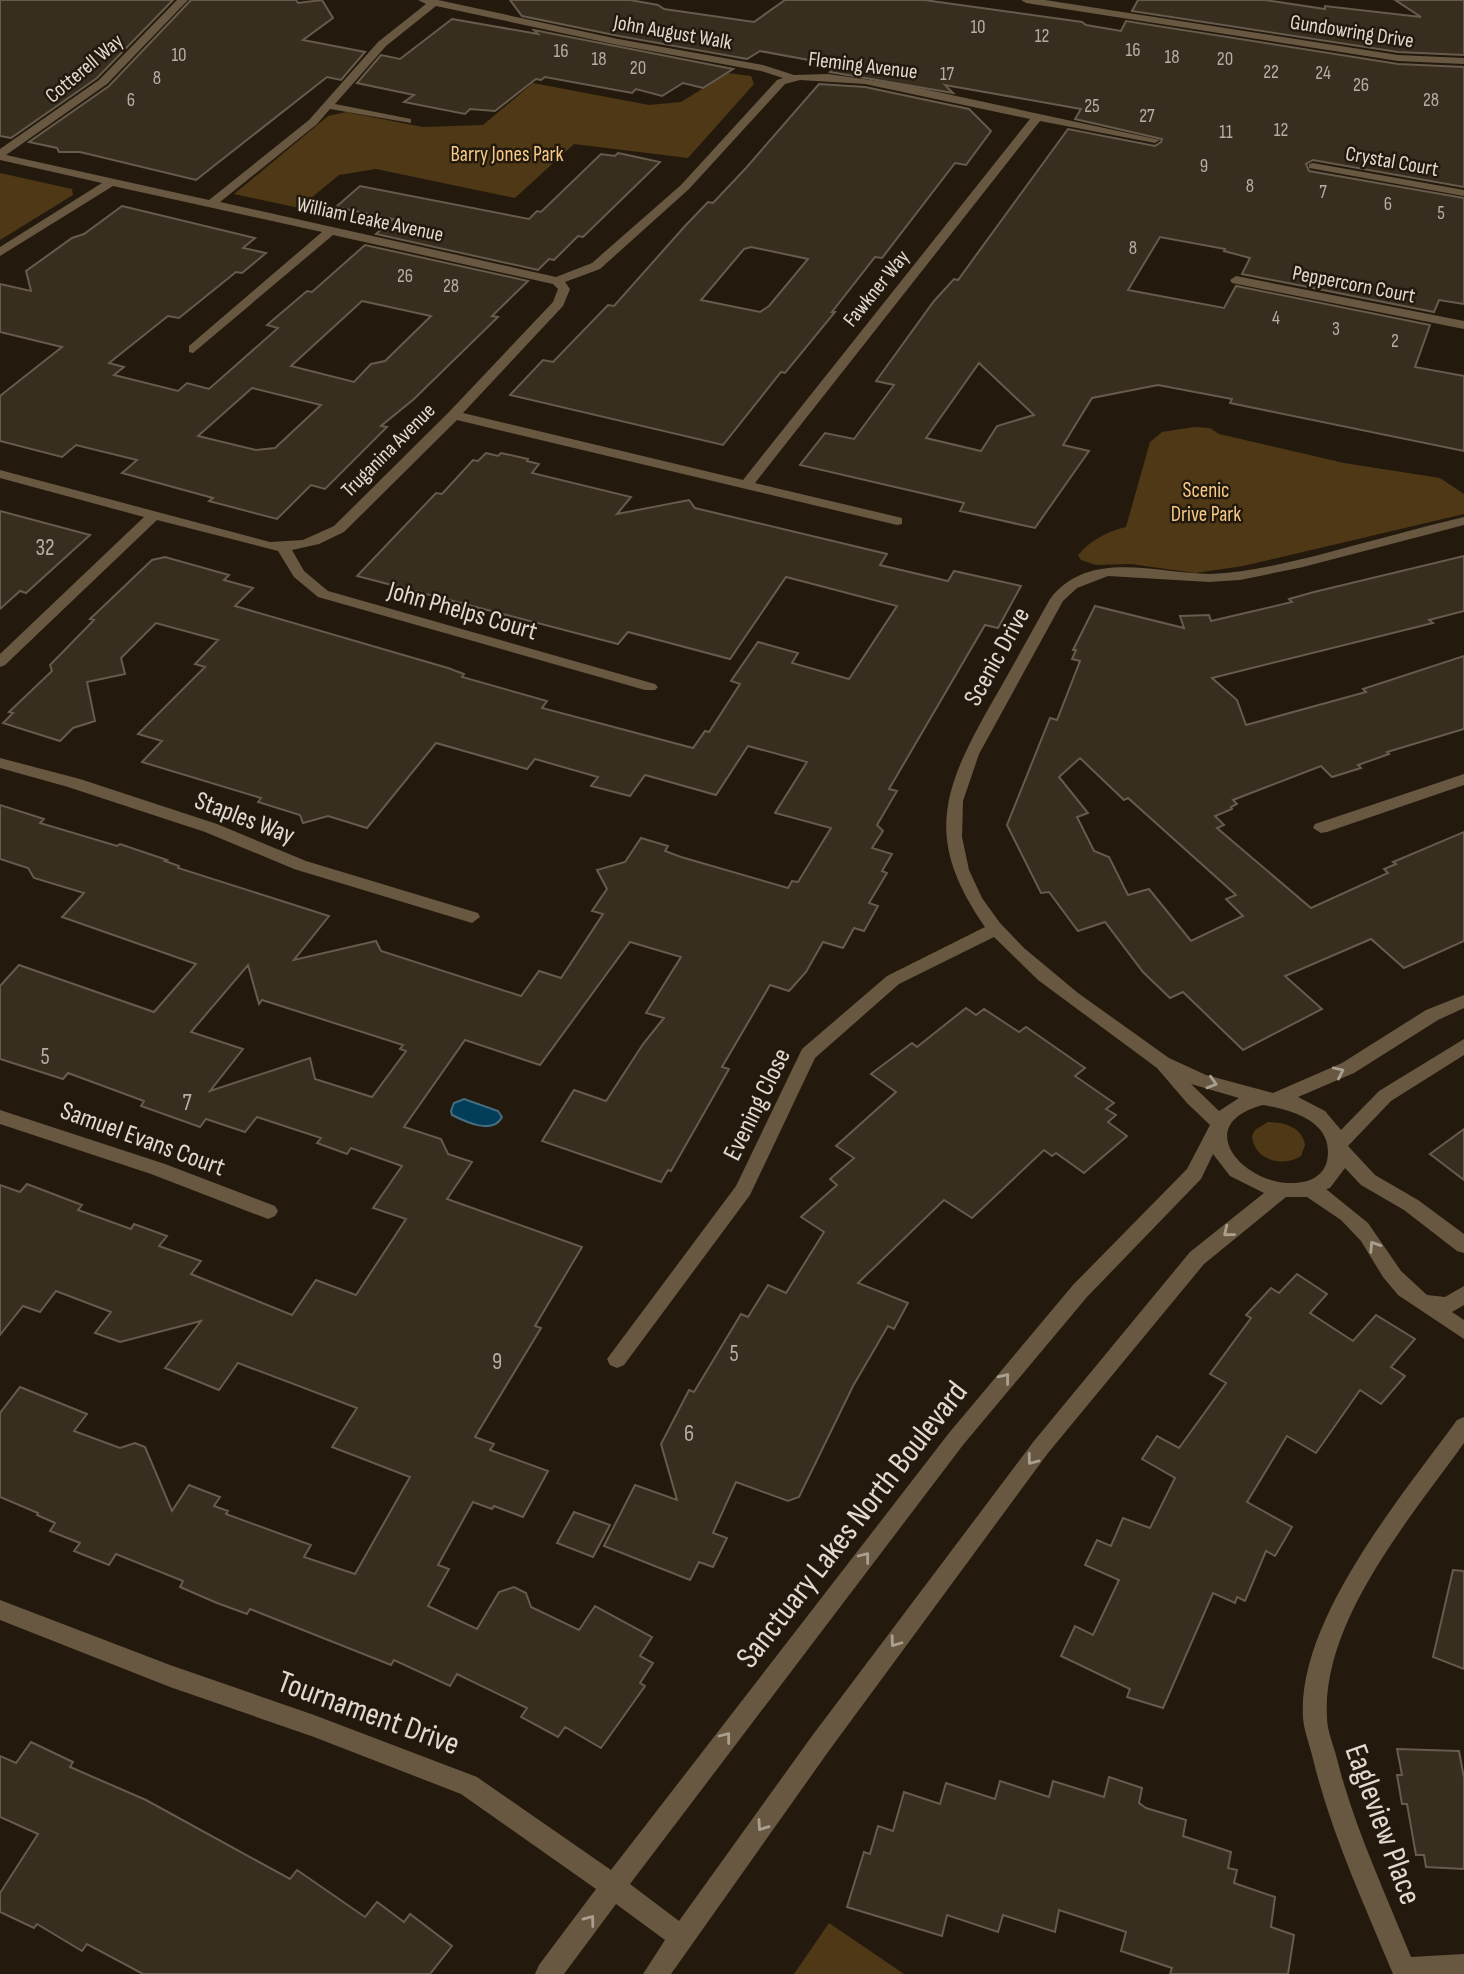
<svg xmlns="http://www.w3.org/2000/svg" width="1464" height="1974" font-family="'Sofia Sans Condensed',sans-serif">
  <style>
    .green { fill: #4e3816 }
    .water { fill: #023e5a; stroke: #456d7e; stroke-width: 2 }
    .building { fill: #372e20; stroke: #665b4c; stroke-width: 2; fill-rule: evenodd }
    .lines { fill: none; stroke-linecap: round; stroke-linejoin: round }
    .minor { fill: #695841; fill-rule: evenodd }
    .oneway { stroke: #aaa090 }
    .labels { text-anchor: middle; stroke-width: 5; stroke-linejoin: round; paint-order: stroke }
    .far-number-label { font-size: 19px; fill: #b6afa5 }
    .far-street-label { font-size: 21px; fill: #e0dad1; stroke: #231a0d }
    .far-park-label { font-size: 21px; fill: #f7ca88; stroke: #231a0d }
    .number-label { font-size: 23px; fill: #b6afa5 }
    .street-label { font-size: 26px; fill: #e0dad1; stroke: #231a0d }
    .near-street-label { font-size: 32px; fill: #e0dad1; stroke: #231a0d }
  </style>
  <rect width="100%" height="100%" fill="#231a0d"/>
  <!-- green -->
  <g class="green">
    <path d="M728,73L751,76L754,84L688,158L574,144L515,198L376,169L339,175L299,208L234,194L328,116L346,112L423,127L483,125L533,83L649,105L681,102Z"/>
    <path d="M0,173L72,189L73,195L0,240Z"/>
    <path d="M1194,427L1210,428L1219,434L1344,463L1440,478L1464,494V514L1243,566L1195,573L1131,564L1096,565L1081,560L1078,555C1091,540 1108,531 1126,527L1150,442L1162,432Z"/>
    <path d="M1268,1122C1284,1122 1302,1127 1305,1145L1301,1156C1282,1168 1254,1160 1252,1136L1255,1130Z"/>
    <path d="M829,1923L904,1974H794Z"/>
  </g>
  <!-- water -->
  <path class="water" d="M464,1099L498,1111L502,1117C493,1135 466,1122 452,1115L451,1111L454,1103Z"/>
  <!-- building -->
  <g class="building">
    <path d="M0,0H173L97,78L11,138L0,136Z"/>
    <path d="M191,0H296L298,3L322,0L333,18L303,40L365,52L341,80L327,77L196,180L80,152H59L57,148L29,142L109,86Z"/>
    <path d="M510,0H630L658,5L664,9L754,22L785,0H924L1082,22L1086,25L1121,31L1126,21L1398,64L1464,67V187L1313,160L1306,164L1309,171L1464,198V304L1439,300L1434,312L1242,274L1250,258L1224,251L1225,249L1160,237L1128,290L1224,308L1236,286L1430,325L1415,367L1464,376V451L1230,403L1232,399L1158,385L1092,398L1063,445L1089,451L1035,528L960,511L964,503L800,465L825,433L854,439L894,385L876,381L934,301L954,279L958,280L1068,129L1155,146L1161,142L1162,139L1075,119L1081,109L945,85L953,93L830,72L836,65L760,51L747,59L619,36L522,16ZM979,363L1034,415L997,426L981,451L926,438Z"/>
    <path d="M1138,0H1265L1325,9V6L1421,17L1395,0H1464V55L1398,52L1132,11Z"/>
    <path d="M452,19L538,34L534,30L733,69L703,88L683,83L662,96L636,89L632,93L545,77L541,80L536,79L495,111L470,109L465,114L404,102L414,95L357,83L381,55L400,59Z"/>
    <path d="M819,84L865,87L969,109L991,131L966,165L955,163L882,258L875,257L832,312H835L785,373L781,372L723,445L510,395L543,360L553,362L608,305L614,306L685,226L708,202L713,203L746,168ZM751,247L808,259L769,306L760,312L701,300L744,249Z"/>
    <path d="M618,153L660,162L583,237L578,236L554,260L549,259L538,270L376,234L393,219L336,207L360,186L529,219L537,211L541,212L601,154L615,156Z"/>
    <path d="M122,206L255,238L243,248L266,253L242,273L236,272L179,318L168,316L109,363L124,367L114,375L178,391L187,383L209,389L278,328L267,325L307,291L312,292L365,245L528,281L492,316L498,317L414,399L381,426L387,427L325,489L311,485L277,519L209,501L213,498L122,473L137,460L76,445L62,457L0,441V396L62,347L0,332V284L31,291L26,271L72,238L84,234ZM362,301L431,316L385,361L371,364L354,382L291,366ZM252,388L321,405L275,448L256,450L198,436Z"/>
    <path d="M486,453L498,456L501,453L528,459L527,461L539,464L532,473L631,497L617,514L689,500L695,508L887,554L880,565L948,581L954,571L1021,586L998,628L985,625L889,789L897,791L877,825L883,831L872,848L892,854L882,871L887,873L869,903L878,906L864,931L854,928L843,948L823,942L806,972L789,991L770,985L722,1067L729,1069L671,1171L668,1170L661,1182L542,1141L574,1090L606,1101L643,1044L664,1018L646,1013L681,957L630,942L540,1065L465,1040L404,1127L441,1139L448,1154L472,1162L447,1199L582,1247L535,1326L541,1328L475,1437L494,1444L490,1450L548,1471L523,1517L494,1506L492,1509L473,1502L438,1565L449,1569L428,1606L477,1629L499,1592L514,1587L526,1593L531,1607L579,1630L595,1606L652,1637L640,1656L653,1663L640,1683L645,1686L601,1748L565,1727L558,1737L521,1717L527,1708L457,1674L450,1686L394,1660L391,1665L250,1609L247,1614L217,1603L180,1587L183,1581L116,1554L109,1565L74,1551L80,1543L50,1531L55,1523L37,1515L38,1513L0,1497V1413L20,1387L87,1414L74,1431L120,1448L135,1443L145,1447L172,1511L189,1485L220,1497L214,1506L228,1511L226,1514L311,1545L304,1557L355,1574L410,1477L332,1447L357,1408L238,1363L219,1390L165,1368L201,1321L120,1342L95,1333L111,1312L56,1291L40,1312L23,1306L0,1335V1185L20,1192L27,1184L82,1205L78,1210L131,1229L134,1224L167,1236L159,1246L201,1261L191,1274L292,1315L316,1280L356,1295L406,1219L373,1208L402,1166L351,1148L347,1154L317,1143L321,1138L257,1117L245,1132L206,1119L200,1127L141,1106L144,1101L68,1073L63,1079L0,1059V986L19,965L154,1012L196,964L62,917L84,893L34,878L28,868L0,859V805L44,819L40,823L117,846L120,844L167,860L165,861L179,866L178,868L329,916L294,960L376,941L381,951L521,996L539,971L561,978L603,914L592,911L607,889L597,870L625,862L641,838L668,846L665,851L681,857L788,888L792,881L798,882L831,828L775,813L807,762L748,746L716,795L645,775L630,796L591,786L598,777L535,759L527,769L436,743L367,828L328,816L303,823L300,815L258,802L261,798L142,762L162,741L138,734L205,667L195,664L218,640L156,623L121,658L125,674L87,682L95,721L73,728L60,741L3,723L13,713L9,712L52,671L50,665L94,620L90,619L152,560L165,557L229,575L224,580L253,588L235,606L448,668L464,674L462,677L547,701L542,708L693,748L705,731L709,732L740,684L731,681L758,642L798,653L792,663L849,679L897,606L786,577L730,659L628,632L618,644L357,576L436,493L442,494L473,460L478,461ZM248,965L259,1004L262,1000L403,1045L400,1049L406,1051L372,1097L315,1079L310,1058L210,1091L243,1049L191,1032Z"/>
    <path d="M0,511L90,535L26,593L20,591L0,609Z"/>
    <path d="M1464,556V611L1429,620L1433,623L1212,678L1237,700L1246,725L1366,692L1363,689L1464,656V729L1387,752L1389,754L1358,765L1361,768L1332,777L1321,766L1233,800L1237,804L1231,807L1232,809L1215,816L1224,825L1217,828L1311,908L1388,873L1384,869L1396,864L1393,862L1464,832V941L1404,968L1371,939L1285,976L1322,1009L1243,1050L1183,992L1170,998L1143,972L1105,922L1078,931L1049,892L1041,893L1007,825L1050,718L1057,720L1080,661L1072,659L1076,650H1073L1095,606L1184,628L1180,616L1209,615L1211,621L1292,602L1289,599L1314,592ZM1080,758L1124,800L1128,798L1236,895L1226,899L1243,916L1191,941L1149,889L1128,895L1109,857L1094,851L1077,817L1088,813L1059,777Z"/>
    <path d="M966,1008L976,1015L984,1009L1019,1032L1026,1027L1085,1068L1075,1076L1114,1103L1106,1109L1116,1115L1108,1122L1127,1136L1084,1173L1056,1153L1052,1156L1044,1150L972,1218L944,1200L858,1283L908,1303L894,1329L888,1326L853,1386L799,1497L788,1501L736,1482L713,1533L727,1538L713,1567L699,1562L690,1580L604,1546L635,1485L677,1500L661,1444L689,1390L694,1392L741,1314L748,1317L768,1285L786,1293L824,1232L801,1217L837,1185L830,1179L854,1158L836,1146L896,1092L871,1074L912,1043L917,1047Z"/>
    <path d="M1464,1129V1180L1430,1154Z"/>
    <path d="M1297,1274L1327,1294L1310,1313L1353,1341L1376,1315L1415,1339L1391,1367L1405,1376L1381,1404L1360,1390L1316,1453L1287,1436L1247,1502L1292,1527L1275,1556L1266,1551L1245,1601L1237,1597L1235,1603L1213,1593L1163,1708L1127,1697L1130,1689L1061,1656L1075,1626L1093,1635L1119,1580L1085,1565L1097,1540L1111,1546L1123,1518L1150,1528L1175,1478L1142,1459L1157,1436L1179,1448L1226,1383L1210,1374L1251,1318L1246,1315L1271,1288L1279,1293Z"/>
    <path d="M574,1512L610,1525L593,1557L557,1543Z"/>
    <path d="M1453,1570L1464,1571V1669L1433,1657Z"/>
    <path d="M31,1742L73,1762L70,1767L146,1800L290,1879L297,1870L365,1917L377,1902L404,1922L410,1914L452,1946L430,1974H143L87,1944L82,1951L37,1924L34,1928L0,1912V1893L38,1834L0,1817V1756L16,1763Z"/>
    <path d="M1397,1749L1459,1751L1464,1778V1869L1426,1867L1424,1855H1416L1407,1804H1402L1397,1775H1402Z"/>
    <path d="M1109,1777L1142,1788L1139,1803L1146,1808L1186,1820L1183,1836L1231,1852L1228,1868L1237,1870L1234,1883L1275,1897L1271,1927L1294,1935L1288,1974H1170L1172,1968L1121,1951L1126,1932L1059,1910L1055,1932L1003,1915L998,1932L947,1915L942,1936L847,1907L864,1852L870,1854L878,1826L893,1831L904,1792L940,1804L946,1783L995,1799L1000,1781L1049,1797L1053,1781L1104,1797Z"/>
  </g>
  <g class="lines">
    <!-- minor -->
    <g class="minor">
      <path d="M177,0H188L107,84L6,155L209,200L309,120L378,42L426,4L418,0H438L618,39L763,65L794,75L828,74L905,85L1160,140L1155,143L1040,121L755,483L902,518V524L897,525L457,420L344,532L319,544L292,550L304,571L328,591L655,684L658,687L655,690H645L318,597L294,577L278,551L157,520L5,665L0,667V654L144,517L0,478V470L270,542L303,540L334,526L449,412L553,302L558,289L553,284L333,235L193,353L189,352V346L322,232L113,186L0,256V247L102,183L0,160V149L99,80ZM436,6L618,45L761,71L783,78L777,80L681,185L592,263L556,277L220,202L317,124L330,109L411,123V119L335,104L386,46ZM800,80L865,84L1030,119L743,480L463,413L563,306L570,289L565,282L600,269L689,189L785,84Z"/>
      <path d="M1021,0H1045L1398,55L1464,58V64L1398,61L1026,3Z"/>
      <path d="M1313,163L1464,190V196L1309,168V164Z"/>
      <path d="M1236,276L1464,321V329L1232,283L1230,280Z"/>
      <path d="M1464,517V525L1303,567L1240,580L1209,582L1108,576L1077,588L1063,601L979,754L963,801L962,837L969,870L982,898L1000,923L1024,948L1078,993L1169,1058L1206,1075L1273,1093L1342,1063L1426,1010L1464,995V1008L1438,1020L1354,1073L1298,1097L1325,1111L1341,1130L1379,1091L1464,1039V1055L1391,1101L1348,1146L1375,1175L1418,1200L1464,1234V1253L1457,1251L1404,1210L1361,1185L1345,1168L1330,1188L1326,1189L1368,1223L1401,1271L1427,1295L1445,1297L1464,1286V1305L1452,1312L1464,1320V1339L1398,1295L1383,1277L1361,1241L1341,1220L1307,1197H1286L1204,1264L1048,1453L828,1752L671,1974H643L665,1940L616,1904L564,1974H535L539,1965L596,1889L461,1794L314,1737L170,1687L0,1620V1600L170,1665L314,1715L477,1777L611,1870L949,1433L1073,1285L1187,1169L1210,1125L1187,1103L1157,1068L1038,980L994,937L899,984L815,1058L750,1195L624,1365L617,1368L610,1365L607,1359L736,1186L802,1049L887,976L985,927C925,841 941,792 990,706C1010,671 1030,635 1050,599C1090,548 1156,574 1210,574C1245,573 1280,564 1315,556C1364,543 1414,529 1464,517ZM1191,1084L1239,1098L1219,1111ZM1263,1105C1293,1110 1335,1122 1327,1161C1325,1170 1318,1177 1310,1180C1256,1199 1182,1126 1263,1105ZM1213,1154L1230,1176L1264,1193L1190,1252L1034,1441L812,1736L679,1921L630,1884L963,1445L1087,1297L1201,1179Z"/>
      <path d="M0,758L80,779L217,824L306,861L478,913L480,917L472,923L294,869L205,832L68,787L0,768Z"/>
      <path d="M1464,774V785L1327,832L1321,833L1313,828L1315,824Z"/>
      <path d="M0,1110L165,1164L275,1206L278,1211L275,1216L268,1219L151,1174L0,1124Z"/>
      <path d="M1464,1417V1443C1411,1517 1321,1622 1327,1718C1327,1731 1334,1746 1337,1759C1354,1827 1385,1892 1411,1957L1464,1954V1974H1393C1364,1904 1331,1833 1313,1759C1310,1746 1304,1731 1303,1718C1297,1620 1402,1496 1457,1420Z"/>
    </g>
  </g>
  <!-- one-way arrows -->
  <defs><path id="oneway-chevron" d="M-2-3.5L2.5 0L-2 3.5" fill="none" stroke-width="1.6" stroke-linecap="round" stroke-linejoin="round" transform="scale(1.75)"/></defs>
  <g class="oneway">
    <use href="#oneway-chevron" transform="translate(1339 1072) rotate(-25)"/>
    <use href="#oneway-chevron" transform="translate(1212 1083) rotate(17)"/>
    <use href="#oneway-chevron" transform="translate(1228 1232) rotate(141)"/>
    <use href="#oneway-chevron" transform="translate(1374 1246) rotate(-123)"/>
    <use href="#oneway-chevron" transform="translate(1005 1378) rotate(-51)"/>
    <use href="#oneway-chevron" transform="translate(1032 1460) rotate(127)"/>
    <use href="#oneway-chevron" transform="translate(865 1557) rotate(-52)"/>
    <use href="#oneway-chevron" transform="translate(895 1642) rotate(126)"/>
    <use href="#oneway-chevron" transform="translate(726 1737) rotate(-52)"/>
    <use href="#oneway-chevron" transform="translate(762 1826) rotate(125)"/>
    <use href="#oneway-chevron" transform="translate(590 1920) rotate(-53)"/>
  </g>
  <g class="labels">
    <!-- far-number labels -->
    <g class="far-number-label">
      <text x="978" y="33">10</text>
      <text x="1042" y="42">12</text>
      <text x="1133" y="56">16</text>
      <text x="561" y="57">16</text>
      <text x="179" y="61">10</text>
      <text x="1172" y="63">18</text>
      <text x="599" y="65">18</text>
      <text x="1225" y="65">20</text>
      <text x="638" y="74">20</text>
      <text x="1271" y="78">22</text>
      <text x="1323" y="79">24</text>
      <text x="947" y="80">17</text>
      <text x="157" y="84">8</text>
      <text x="1361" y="91">26</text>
      <text x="131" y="106">6</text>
      <text x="1431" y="106">28</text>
      <text x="1092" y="112">25</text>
      <text x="1147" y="122">27</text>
      <text x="1281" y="136">12</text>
      <text x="1226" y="138">11</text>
      <text x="1204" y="172">9</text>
      <text x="1250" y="192">8</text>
      <text x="1323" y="198">7</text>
      <text x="1388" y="210">6</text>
      <text x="1441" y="219">5</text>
      <text x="1133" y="254">8</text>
      <text x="405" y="282">26</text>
      <text x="451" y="292">28</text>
      <text x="1276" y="324">4</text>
      <text x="1336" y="335">3</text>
      <text x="1395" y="347">2</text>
    </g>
    <!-- far-street labels -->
    <g class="far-street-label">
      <text transform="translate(1352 31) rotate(9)" y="7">Gundowring Drive</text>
      <text transform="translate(673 32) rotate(10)" y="7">John August Walk</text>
      <text transform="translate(863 65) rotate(7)" y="7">Fleming Avenue</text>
      <text transform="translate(84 68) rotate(-40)" y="7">Cotterell Way</text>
      <text transform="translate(1392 161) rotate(10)" y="7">Crystal Court</text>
      <text transform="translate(370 219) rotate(12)" y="7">William Leake Avenue</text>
      <text transform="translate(1354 284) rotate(11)" y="7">Peppercorn Court</text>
      <text transform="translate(876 288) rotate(-51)" y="7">Fawkner Way</text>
      <text transform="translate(388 450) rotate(-45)" y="7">Truganina Avenue</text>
    </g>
    <!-- far-park labels -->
    <g class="far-park-label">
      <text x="507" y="161">Barry Jones Park</text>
      <text x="1206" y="497">Scenic<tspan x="1206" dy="24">Drive Park</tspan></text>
    </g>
    <!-- number labels -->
    <g class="number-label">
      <text x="45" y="555">32</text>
      <text x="45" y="1064">5</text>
      <text x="187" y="1110">7</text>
      <text x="734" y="1361">5</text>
      <text x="497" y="1369">9</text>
      <text x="689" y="1441">6</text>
    </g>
    <!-- street labels -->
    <g class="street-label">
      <text transform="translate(463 610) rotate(16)" y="9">John Phelps Court</text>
      <text transform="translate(996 656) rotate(-61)" y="9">Scenic Drive</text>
      <text transform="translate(245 817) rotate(21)" y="9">Staples Way</text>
      <text transform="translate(756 1104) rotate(-64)" y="9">Evening Close</text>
      <text transform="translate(143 1138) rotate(20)" y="9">Samuel Evans Court</text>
    </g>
    <!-- near-street labels -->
    <g class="near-street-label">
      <text transform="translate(851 1524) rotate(-52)" y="11">Sanctuary Lakes North Boulevard</text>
      <text transform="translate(369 1712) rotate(20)" y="11">Tournament Drive</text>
      <text transform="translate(1384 1824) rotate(70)" y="11">Eagleview Place</text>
    </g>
  </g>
</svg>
